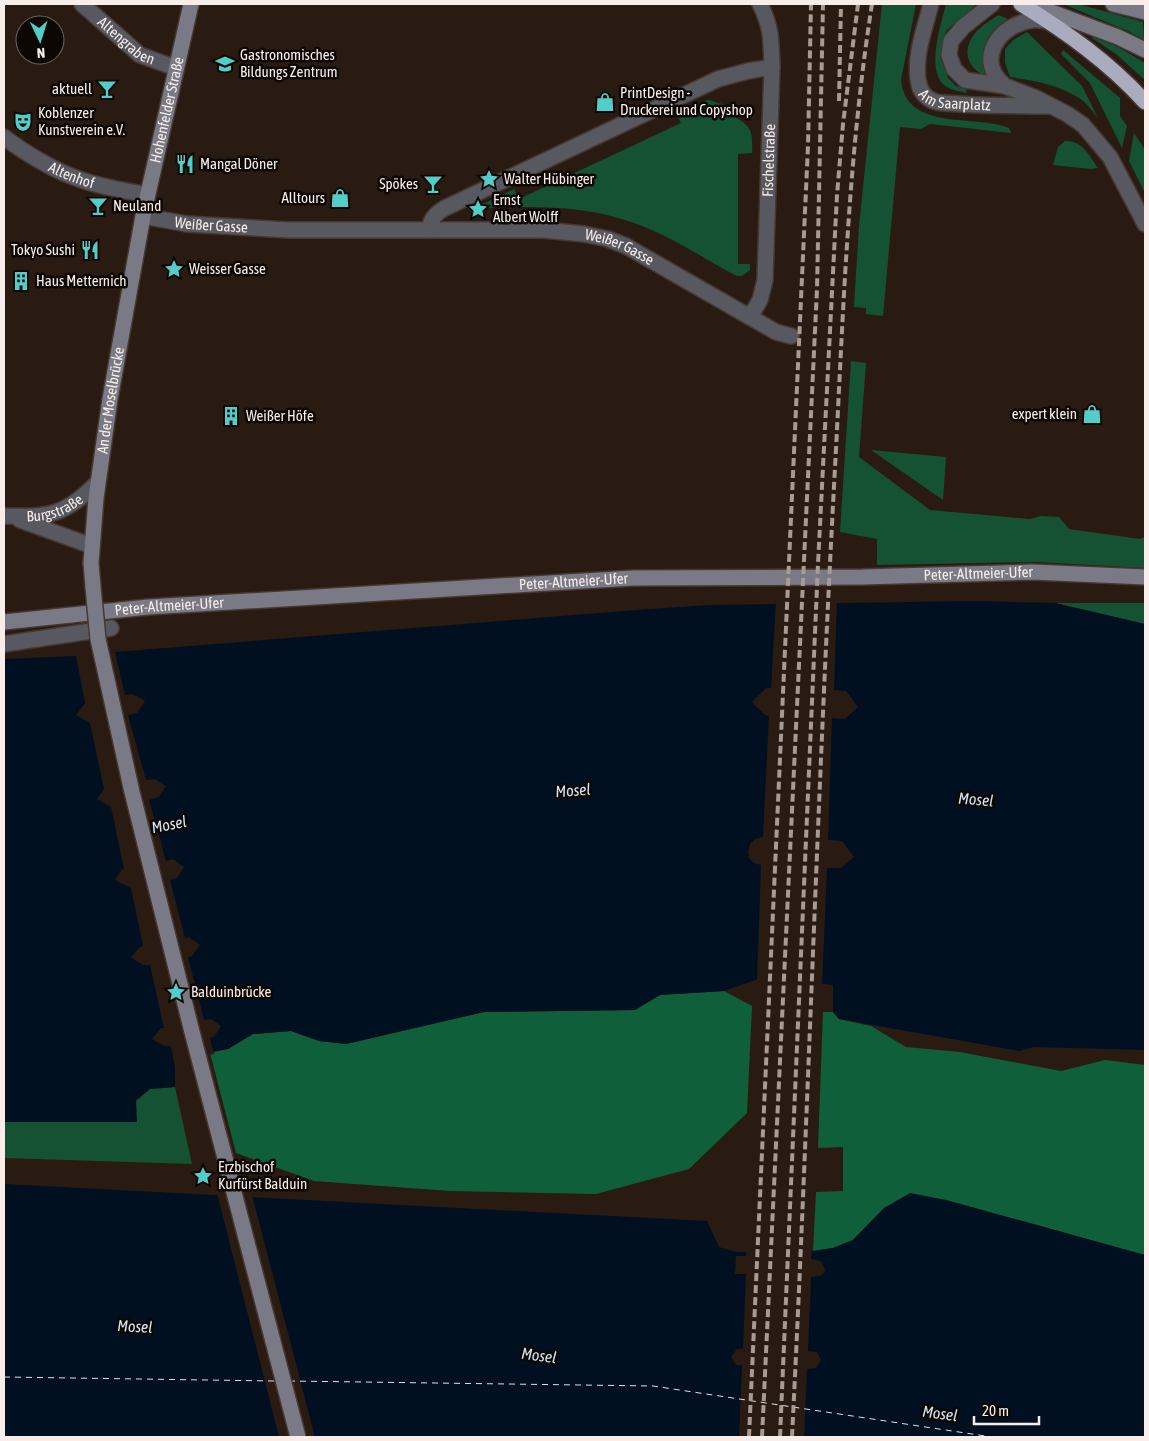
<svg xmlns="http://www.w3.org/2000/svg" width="1149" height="1441" font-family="'Asap Condensed',sans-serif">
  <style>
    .green { fill: #155234 }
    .forest { fill: #105f3b }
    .water { fill: #001020 }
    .pier { fill: #291b12 }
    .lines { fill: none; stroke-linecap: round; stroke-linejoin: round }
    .ferry { stroke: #d3e7f6; stroke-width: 1; stroke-dasharray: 6 5; stroke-linecap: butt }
    .street-casing { stroke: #463830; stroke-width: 18 }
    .secondary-casing { stroke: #463830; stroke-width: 18 }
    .highway-casing { stroke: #463830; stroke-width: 18 }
    .street { stroke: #585960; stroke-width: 15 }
    .secondary { stroke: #797a86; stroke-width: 15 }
    .highway { stroke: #a9abbe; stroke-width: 15 }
    .rail { stroke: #a79b94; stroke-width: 4; stroke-dasharray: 8 4; stroke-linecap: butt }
    .secondary-bridge-casing { stroke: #463830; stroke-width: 18; stroke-linecap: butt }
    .secondary-bridge { stroke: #797a86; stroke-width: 15 }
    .labels { text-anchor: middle; stroke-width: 5; stroke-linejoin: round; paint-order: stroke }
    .street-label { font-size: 15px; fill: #f8ede8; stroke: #0d0704 }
    .poi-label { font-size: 15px; fill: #f8ede8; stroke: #0d0704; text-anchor: start }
    .water-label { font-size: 16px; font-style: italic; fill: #d3e7f6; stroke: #0d0704 }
  </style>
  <rect width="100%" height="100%" fill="#291b12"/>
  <!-- green -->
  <g class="green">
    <path d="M882,4H916L901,80C906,132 975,114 1009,128L1011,133L930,124L921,129L900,127L883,316L866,314V308L854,307L859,226Z"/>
    <path d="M946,4H977L946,31L940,57L948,78L956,86L967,89L966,93C959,91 950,90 944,85C926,69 941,24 946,4Z"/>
    <path d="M1063,4H1078L1143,22L1144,40L1128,31Z"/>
    <path d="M998,15L1008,19C986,32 977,52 986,76C966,67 962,50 975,33C981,26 991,20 998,15Z"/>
    <path d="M1027,32L1082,86L1098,118C1093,112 1088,105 1082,100C1060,85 1036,81 1010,77L1005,63V49L1013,40Z"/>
    <path d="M1093,37L1118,47L1145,63V80L1116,54L1092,38Z"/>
    <path d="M1063,50L1120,98V116L1127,126L1122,148L1090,83L1061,54Z"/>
    <path d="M709,100L722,104L733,110L730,113C751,128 753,127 752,153L738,154V264H750V270L742,276H737C704,259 666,233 631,222C583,205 533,206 483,208L481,205L514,189L519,199L681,123L676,113L701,102Z"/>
    <path d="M1134,133L1145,150V193L1129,161Z"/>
    <path d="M1065,141C1083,141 1088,154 1098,168L1091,169L1053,165L1058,147Z"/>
    <path d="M851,361L866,363L859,457L930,510L1030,519L1041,516L1059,517L1069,529L1140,539L1145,537V568L1037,562L877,565V539L840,532Z"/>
    <path d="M871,450L946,457L943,500Z"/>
    <path d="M1055,603H1145V624Z"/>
    <path d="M175,1087L192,1164L4,1158V1122H136V1101L150,1089Z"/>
  </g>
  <!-- forest -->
  <g class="forest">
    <path d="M724,991L752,1006L747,1113L689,1169L596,1194L450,1191L314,1181L236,1153L210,1053L228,1049L253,1034L291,1031L319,1041L346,1044L484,1012L635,1010L660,995Z"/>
    <path d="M823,1012H833L839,1019L871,1026L906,1047L960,1052L1061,1071L1105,1060L1145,1065V1255L946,1200L884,1208L853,1240L833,1248L813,1251L816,1192L843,1191V1147L818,1148Z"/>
  </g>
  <!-- water -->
  <g class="water">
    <path d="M973,601L1055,603L1145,624V1050L1034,1047L1019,1051L839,1019L833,1012V985L761,978L724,991L660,995L635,1010L484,1012L346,1044L319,1041L291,1031L253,1034L228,1049L175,1058V1087L150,1089L136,1100L137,1122H4V659L77,656L115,652L636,610L709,605Z"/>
    <path d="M4,1184L707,1221L719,1247L736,1252L813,1251L833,1248L853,1240L884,1208L910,1193L946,1200L1145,1255V1437H4Z"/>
  </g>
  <!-- pier -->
  <g class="pier">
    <path d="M837,599L834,690L846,691L858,707L845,719L832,718L828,840L842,841L854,857L841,868H827L822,987L761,980L757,982L761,865L754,863L749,858L748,851L750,844L755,839L763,837L769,716L765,715L752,702L766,688H771L776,601Z"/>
    <path d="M118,649L115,652L125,695L133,694L145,701L137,713L128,715L146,780L155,779L166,786L159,797L149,800L166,861L173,859L184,867L177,878L170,880L185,938L189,937L200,945L192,956L188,957L204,1020L211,1019L221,1026L214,1037L210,1038L214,1054L177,1060V1079L171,1046H165L152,1039L161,1028H164L150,965H143L131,957L140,947L143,946L131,888L115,880L122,869H124L111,807L97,799L104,789L90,723L76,715L85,703L76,656L72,654Z"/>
    <path d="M217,1193L252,1195L315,1437H279Z"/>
    <path d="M812,1248L811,1259L821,1261L825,1269L824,1273L820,1276L811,1277L808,1351L817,1352L821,1360L816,1368L807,1369L804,1437H739L742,1365H736L731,1357L737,1349H743L746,1274H735L736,1256H746L747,1249Z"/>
  </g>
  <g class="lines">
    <!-- ferry -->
    <g class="ferry">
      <path d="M4,1377L275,1381"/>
      <path d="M289,1381L653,1386L992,1437"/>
    </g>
    <!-- street casing -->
    <g class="street-casing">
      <g id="street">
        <path id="s1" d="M82,4L140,55L176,68"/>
        <path id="s2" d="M931,4C925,28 913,58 919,84C920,91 926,98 933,101C941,104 952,103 960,104C990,106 1019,106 1049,106"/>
        <path d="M992,4L963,27L951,41L949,55L954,69L965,80L1005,86L1036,98L1067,114L1083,125L1110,157L1145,224"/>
        <path d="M1005,86C974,60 999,24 1033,20C1038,19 1044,21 1049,21"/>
        <path id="s3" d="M4,137C22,151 50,168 71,176C95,186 122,190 147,195"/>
        <path id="s4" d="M143,216L187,224L288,230H543L584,234L608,239L626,246L776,332L791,336"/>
        <path d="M429,230C430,219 436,213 445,208L718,79L748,71L772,67"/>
        <path id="s5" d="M750,317L760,300L765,280L772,67C771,41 772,28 760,4"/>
        <path id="s6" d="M4,516C49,518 65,515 97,483"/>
        <path d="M20,520L92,546"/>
        <path d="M4,644L111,628"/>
      </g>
    </g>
    <!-- secondary casing -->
    <g class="secondary-casing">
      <g id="secondary">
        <path d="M1030,4L1118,37L1145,50"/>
        <path d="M1113,4L1145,12"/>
        <path id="s7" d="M93,587L91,563L96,498L110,399L143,216L191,4"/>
        <path id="s8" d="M4,622L148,607L633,578L862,577L1032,572L1145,577"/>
      </g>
    </g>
    <!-- highway casing -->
    <g class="highway-casing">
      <path id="highway" d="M1021,4C1066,32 1109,62 1145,102"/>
    </g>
    <!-- street -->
    <use href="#street" class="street"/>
    <!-- secondary -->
    <use href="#secondary" class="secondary"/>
    <!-- highway -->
    <use href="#highway" class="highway"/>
    <!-- rail -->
    <g class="rail">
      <path d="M839,101L841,4"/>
      <path d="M749,1437L808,146L811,4"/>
      <path d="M762,1437L817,289L823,4"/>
      <path d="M780,1437L818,564L837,195L843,124L858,4"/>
      <path d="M792,1437C808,1120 817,803 834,486C843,325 847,163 872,4"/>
    </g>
    <!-- secondary-bridge casing -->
    <g class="secondary-bridge-casing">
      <path id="secondary-bridge" d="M93,587L98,639L132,792L192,1032L298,1437"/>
    </g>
    <!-- secondary-bridge -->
    <use href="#secondary-bridge" class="secondary-bridge"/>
  </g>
  <!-- icons -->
  <defs>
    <g id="school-bare" transform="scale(1.5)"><path d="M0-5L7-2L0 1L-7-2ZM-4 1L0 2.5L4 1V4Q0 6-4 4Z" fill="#53cdca" stroke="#0d0704" stroke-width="2.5" paint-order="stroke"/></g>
    <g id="bar-bare" transform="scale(1.5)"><path d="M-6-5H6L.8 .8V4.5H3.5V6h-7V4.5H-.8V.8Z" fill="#53cdca" stroke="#0d0704" stroke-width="2.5" paint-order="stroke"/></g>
    <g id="shop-bare" transform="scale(1.5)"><path d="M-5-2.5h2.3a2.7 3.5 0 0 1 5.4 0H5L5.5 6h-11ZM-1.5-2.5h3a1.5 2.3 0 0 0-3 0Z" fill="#53cdca" stroke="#0d0704" stroke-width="2.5" paint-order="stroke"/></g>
    <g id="theatre-bare" transform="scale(1.5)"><path d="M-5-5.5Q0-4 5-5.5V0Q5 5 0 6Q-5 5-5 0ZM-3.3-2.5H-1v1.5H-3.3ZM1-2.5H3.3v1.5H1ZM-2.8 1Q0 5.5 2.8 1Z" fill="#53cdca" stroke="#0d0704" stroke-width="2.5" paint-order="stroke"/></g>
    <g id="restaurant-bare" transform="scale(1.5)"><path d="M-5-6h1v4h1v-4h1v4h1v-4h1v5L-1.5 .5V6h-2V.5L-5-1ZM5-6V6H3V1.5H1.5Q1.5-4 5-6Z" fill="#53cdca" stroke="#0d0704" stroke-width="2.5" paint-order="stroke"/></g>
    <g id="sight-bare" transform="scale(1.5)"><path d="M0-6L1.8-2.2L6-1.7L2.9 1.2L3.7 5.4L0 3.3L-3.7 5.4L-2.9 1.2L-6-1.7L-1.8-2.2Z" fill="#53cdca" stroke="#0d0704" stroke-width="2.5" paint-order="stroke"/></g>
    <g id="building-bare" transform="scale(1.5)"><path d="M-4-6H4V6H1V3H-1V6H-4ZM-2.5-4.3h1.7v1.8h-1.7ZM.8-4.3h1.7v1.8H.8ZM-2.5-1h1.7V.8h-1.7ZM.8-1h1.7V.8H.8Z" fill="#53cdca" stroke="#0d0704" stroke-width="2.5" paint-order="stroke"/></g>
  </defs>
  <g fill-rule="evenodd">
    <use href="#school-bare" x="225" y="64"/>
    <use href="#bar-bare" x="107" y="89"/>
    <use href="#shop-bare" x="605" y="102"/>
    <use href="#theatre-bare" x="23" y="122"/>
    <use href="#restaurant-bare" x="185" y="164"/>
    <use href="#sight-bare" x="489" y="179"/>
    <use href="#bar-bare" x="433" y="184"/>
    <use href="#shop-bare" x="340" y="198"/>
    <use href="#bar-bare" x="98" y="206"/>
    <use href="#sight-bare" x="478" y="209"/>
    <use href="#restaurant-bare" x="90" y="250"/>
    <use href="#sight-bare" x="174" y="269"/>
    <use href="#building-bare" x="21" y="281"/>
    <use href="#shop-bare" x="1092" y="414"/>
    <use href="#building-bare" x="231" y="416"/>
    <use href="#sight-bare" x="176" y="992"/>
    <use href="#sight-bare" x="203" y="1176"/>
  </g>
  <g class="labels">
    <!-- street labels -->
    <g class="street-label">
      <text dy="5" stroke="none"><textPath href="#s1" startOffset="58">Altengraben</textPath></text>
      <text dy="5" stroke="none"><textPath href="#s2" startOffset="126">Am Saarplatz</textPath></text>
      <text dy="5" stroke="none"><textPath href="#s7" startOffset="484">Hohenfelder Straße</textPath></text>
      <text dy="5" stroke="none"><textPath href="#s5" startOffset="160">Fischelstraße</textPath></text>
      <text dy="5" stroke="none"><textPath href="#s3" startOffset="78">Altenhof</textPath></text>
      <text dy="5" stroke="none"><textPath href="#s4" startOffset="69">Weißer Gasse</textPath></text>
      <text dy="5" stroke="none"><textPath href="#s4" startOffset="480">Weißer Gasse</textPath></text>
      <text dy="5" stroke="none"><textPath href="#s7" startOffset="188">An der Moselbrücke</textPath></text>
      <text dy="5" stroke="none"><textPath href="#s6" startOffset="52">Burgstraße</textPath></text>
      <text dy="5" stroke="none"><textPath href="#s8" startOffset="976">Peter-Altmeier-Ufer</textPath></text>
      <text dy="5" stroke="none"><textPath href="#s8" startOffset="571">Peter-Altmeier-Ufer</textPath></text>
      <text dy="5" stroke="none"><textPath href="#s8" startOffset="166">Peter-Altmeier-Ufer</textPath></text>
    </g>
    <!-- poi labels -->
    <g class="poi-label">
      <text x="240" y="60">Gastronomisches<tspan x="240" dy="17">Bildungs Zentrum</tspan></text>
      <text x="92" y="94" text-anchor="end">aktuell</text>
      <text x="620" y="98">PrintDesign -<tspan x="620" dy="17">Druckerei und Copyshop</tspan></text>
      <text x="38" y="118">Koblenzer<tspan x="38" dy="17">Kunstverein e.V.</tspan></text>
      <text x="200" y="169">Mangal Döner</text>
      <text x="504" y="184">Walter Hübinger</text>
      <text x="418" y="189" text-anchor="end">Spökes</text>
      <text x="325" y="203" text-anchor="end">Alltours</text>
      <text x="493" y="205">Ernst<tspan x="493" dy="17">Albert Wolff</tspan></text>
      <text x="113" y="211">Neuland</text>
      <text x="75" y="255" text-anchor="end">Tokyo Sushi</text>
      <text x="189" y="274">Weisser Gasse</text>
      <text x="36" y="286">Haus Metternich</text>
      <text x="1077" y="419" text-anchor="end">expert klein</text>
      <text x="246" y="421">Weißer Höfe</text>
      <text x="191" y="997">Balduinbrücke</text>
      <text x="218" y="1172">Erzbischof<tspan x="218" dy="17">Kurfürst Balduin</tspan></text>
    </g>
    <!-- water labels -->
    <g class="water-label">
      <text transform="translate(573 790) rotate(-4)" y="6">Mosel</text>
      <text transform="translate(976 799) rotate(5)" y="6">Mosel</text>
      <text transform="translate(169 824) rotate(-11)" y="6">Mosel</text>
      <text transform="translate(135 1326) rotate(3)" y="6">Mosel</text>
      <text transform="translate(539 1355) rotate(8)" y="6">Mosel</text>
      <text transform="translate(940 1413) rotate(8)" y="6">Mosel</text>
    </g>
  </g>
  <!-- border -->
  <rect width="1149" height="1441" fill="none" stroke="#f8ede8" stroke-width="10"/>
  <!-- north arrow -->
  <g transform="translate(40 40) rotate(176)"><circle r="24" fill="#0d0704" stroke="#6b635f"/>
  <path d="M0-4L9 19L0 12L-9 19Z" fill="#53cdca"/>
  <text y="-8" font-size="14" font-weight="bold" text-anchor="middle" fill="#f8ede8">N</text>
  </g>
  <!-- scale -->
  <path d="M974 1416v8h65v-8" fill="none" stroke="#f8ede8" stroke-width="2.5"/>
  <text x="982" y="1416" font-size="15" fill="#f8ede8" stroke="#0d0704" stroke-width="4" paint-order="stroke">20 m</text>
</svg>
